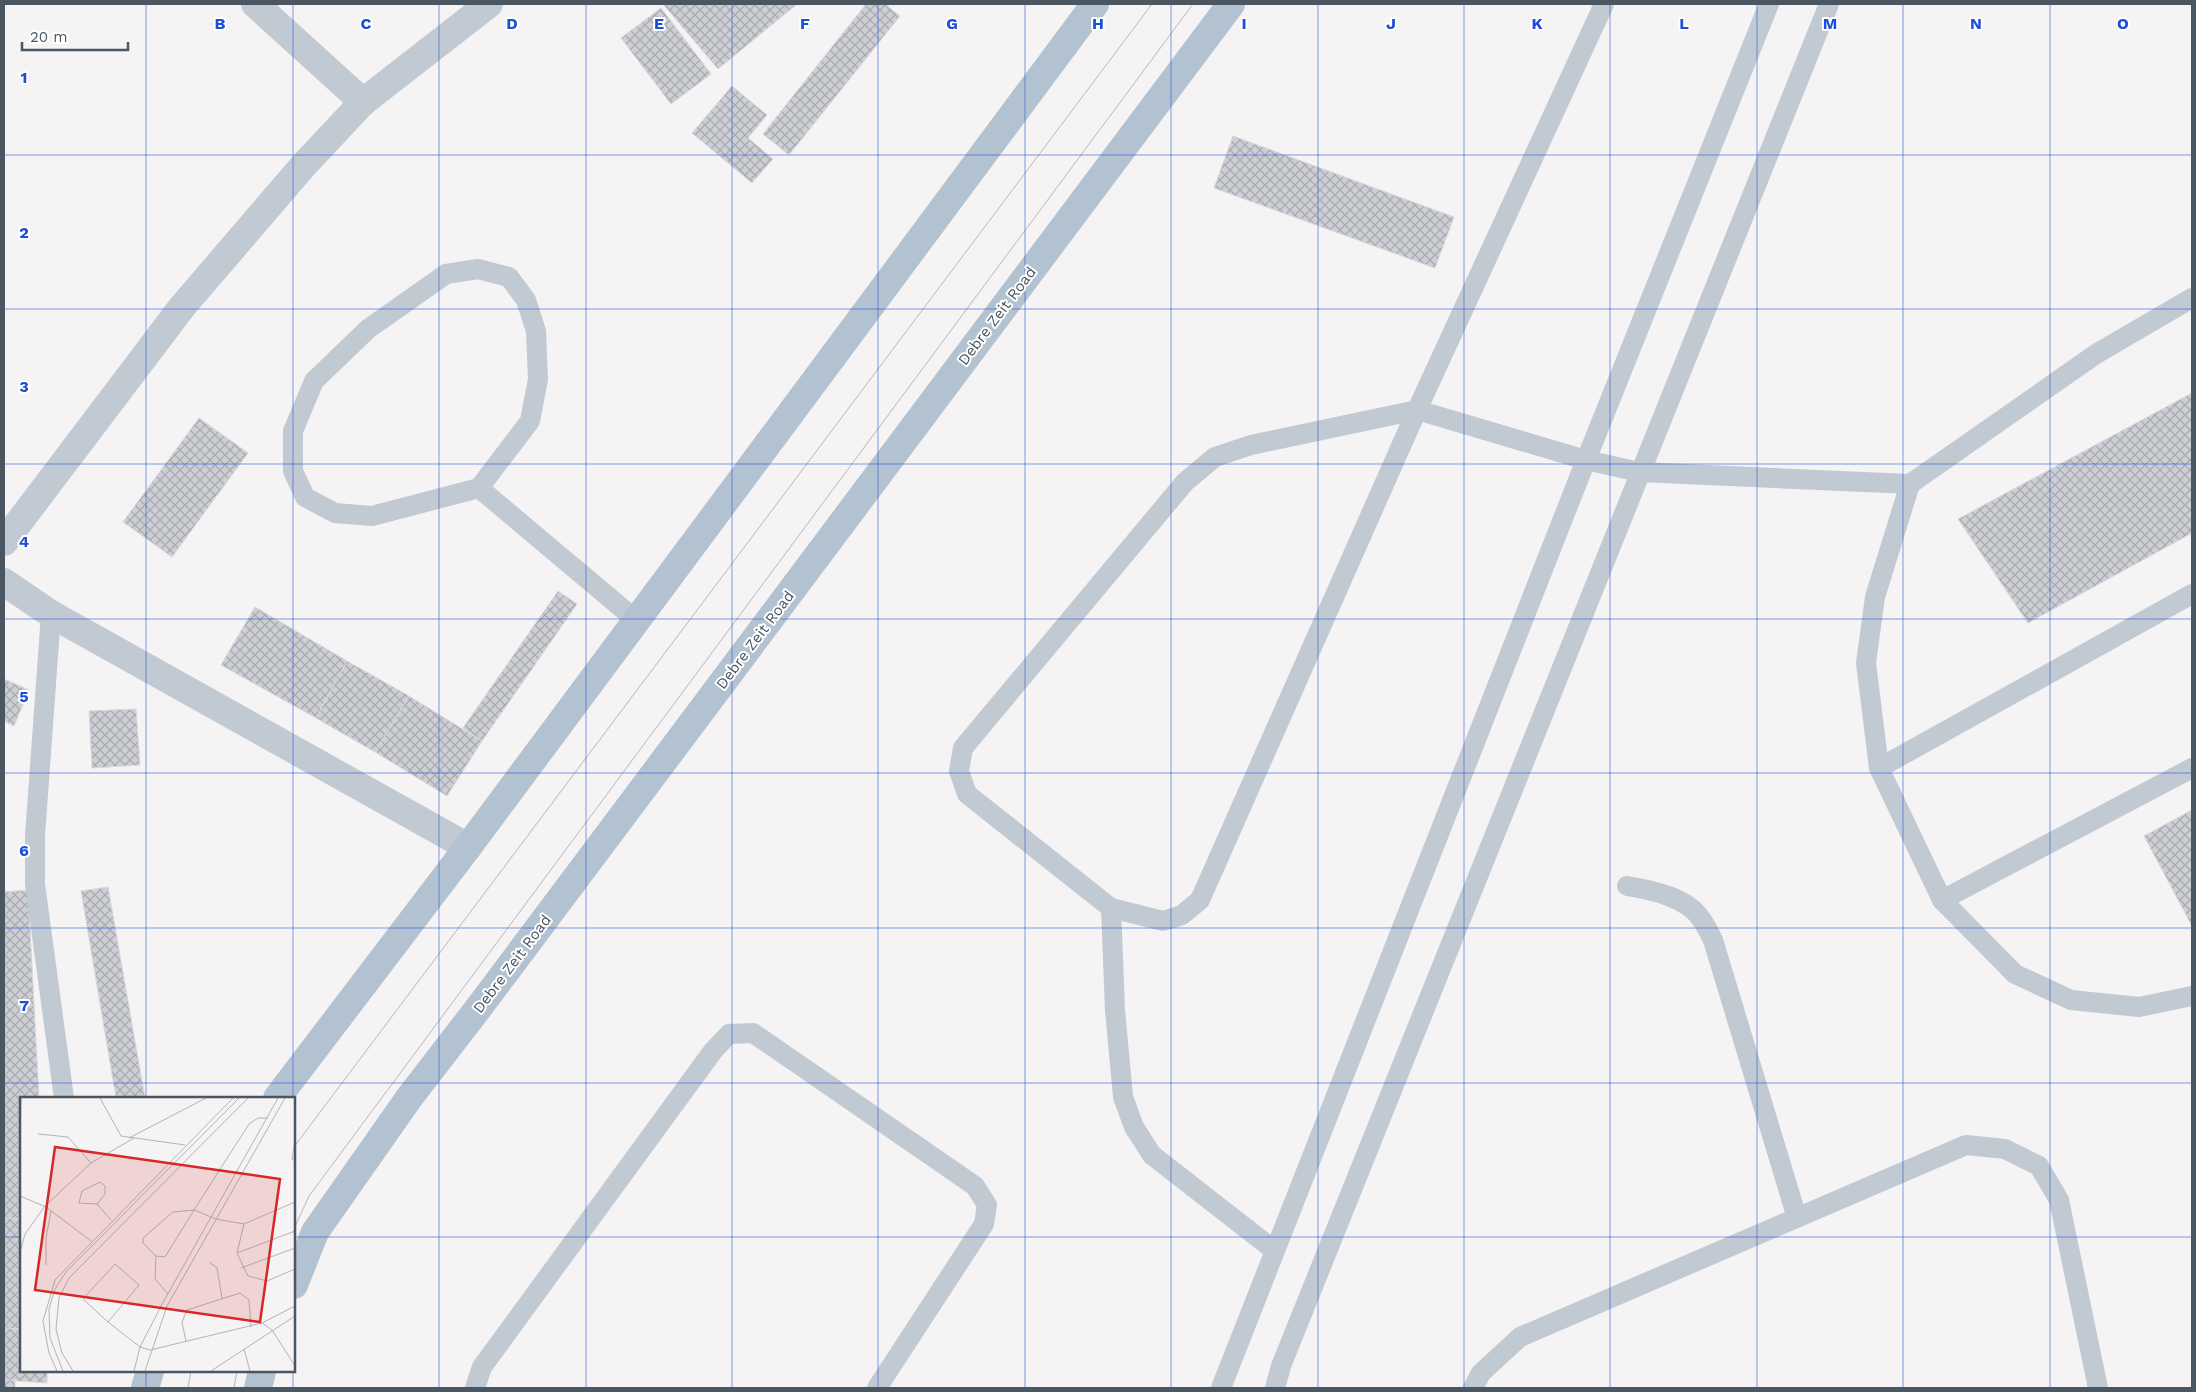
<svg xmlns="http://www.w3.org/2000/svg" width="2196" height="1392" font-family="'Work Sans',sans-serif">
  <style>
    .building { fill: url(#building-cross-hatch); stroke: #d7d9de }
    .lines { fill: none; stroke-linecap: round; stroke-linejoin: round }
    .lane { stroke: #c1cad2; stroke-width: 20 }
    .street { stroke: #c1cad2; stroke-width: 28 }
    .primary { stroke: #b3c2d1; stroke-width: 28 }
    .tram { stroke: #b5b8bd; stroke-width: 1 }
    .grid { fill: none; stroke: #1d4ed8; stroke-width: 1; stroke-opacity: 0.55 }
    .labels { text-anchor: middle; stroke-width: 4; stroke-linejoin: round; paint-order: stroke }
    .street-label { font-size: 15px; fill: #4a5661; stroke: #fff }
    .inset-road { fill: none; stroke: #b1b4b9; stroke-width: 1 }
    .view { fill: #d62828; fill-opacity: 0.15; stroke: #d62828; stroke-width: 2.5 }
    .inset-edge { fill: none; stroke: #4a5661; stroke-width: 2.5 }
    .grid-label { font-size: 16px; text-anchor: middle; font-weight: bold; fill: #1d4ed8; stroke: #fff; stroke-width: 4; stroke-linejoin: round; paint-order: stroke }
  </style>
  <defs>
    <pattern id="building-cross-hatch" width="8" height="8" patternUnits="userSpaceOnUse" patternTransform="scale(1.25)"><rect width="8" height="8" fill="#cdcfd5"/><path d="M0 0l8 8M0 8l8-8" fill="none" stroke="#a8abb0"/></pattern>
  </defs>
  <rect width="100%" height="100%" fill="#f5f3f3"/>
  <!-- building -->
  <g class="building">
    <path d="M663,4H797L718,69Z"/>
    <path d="M866,4H885L900,16L789,155L763,134Z"/>
    <path d="M661,8L711,74L671,104L621,38Z"/>
    <path d="M732,86L767,115L748,138L773,159L752,183L692,133Z"/>
    <path d="M1233,136L1454,217L1435,268L1214,188Z"/>
    <path d="M2192,393V533L2028,623L1958,519Z"/>
    <path d="M199,418L248,453L172,557L123,522Z"/>
    <path d="M558,591L577,604L482,741L463,728Z"/>
    <path d="M255,607L347,661L316,718L221,665Z"/>
    <path d="M347,661L409,696L375,752L316,718Z"/>
    <path d="M4,679L29,690L14,726L4,721Z"/>
    <path d="M409,696L482,741L447,796L375,752Z"/>
    <path d="M136,709L140,765L92,768L89,711Z"/>
    <path d="M2192,810V926L2144,836Z"/>
    <path d="M108,887L145,1098H116L81,891Z"/>
    <path d="M28,890L39,1098H21V1219L4,1218V892Z"/>
    <path d="M4,1218L21,1219V1329L4,1328Z"/>
    <path d="M4,1328L21,1329V1371H47V1383L4,1380Z"/>
    <rect x="4" y="1380" width="11" height="8"/>
  </g>
  <g class="lines">
    <!-- lane -->
    <g class="lane">
      <path d="M1604,4L1417,410L1200,900L1182,915L1163,921L1111,908L967,794L959,771L963,748L1185,482L1215,457L1251,445L1417,410L1586,460L1639,472L1910,484L2096,354L2192,298"/>
      <path d="M478,269L509,277L526,300L536,331L538,379L530,421L479,488L372,516L335,513L305,497L293,471V431L314,381L368,329L446,274Z"/>
      <path d="M1910,484L1875,597L1866,663L1879,768L1942,900L2015,974L2071,1000L2139,1007L2192,996"/>
      <path d="M479,488L636,620"/>
      <path d="M51,614L35,836V884L64,1098"/>
      <path d="M1879,768L2192,594"/>
      <path d="M1627,886C1651,890 1687,897 1701,919C1706,925 1709,933 1713,940L1797,1218"/>
      <path d="M1942,900L2192,768"/>
      <path d="M1111,908L1115,1010L1123,1097L1134,1127L1152,1155L1274,1250"/>
      <path d="M475,1388L482,1367L713,1051L729,1034L753,1033L975,1186L987,1205L984,1224L877,1388"/>
      <path d="M1221,1388L1586,460L1769,4"/>
      <path d="M1275,1388L1281,1366L1829,4"/>
      <path d="M1473,1388L1481,1373L1520,1337L1966,1145L2005,1149L2039,1166L2059,1200L2098,1388"/>
    </g>
    <!-- street -->
    <g class="street">
      <path d="M255,4L363,102"/>
      <path d="M4,542L182,307L303,166L363,102L489,4"/>
      <path d="M4,582L51,614L468,847"/>
    </g>
    <!-- primary -->
    <g class="primary">
      <path d="M277,1098L468,847L1095,4"/>
      <path d="M294,1285L315,1232L409,1098L480,1006L1231,4"/>
      <path d="M145,1388L150,1371"/>
      <path d="M258,1388L262,1371"/>
    </g>
    <!-- tram -->
    <g class="tram">
      <path d="M294,1147L1152,4"/>
      <path d="M294,1229L309,1196L1193,4"/>
      <path d="M188,1388L191,1371"/>
      <path d="M234,1388L237,1371"/>
    </g>
  </g>
  <!-- grid -->
  <path class="grid" d="M146,4V1098M293,4V1098M439,4V1388M586,4V1388M732,4V1388M878,4V1388M1025,4V1388M1171,4V1388M1318,4V1388M1464,4V1388M1610,4V1388M1757,4V1388M1903,4V1388M2050,4V1388M4,155H2192M4,309H2192M4,464H2192M4,619H2192M4,773H2192M4,928H2192M4,1083H2192M4,1237H21M294,1237H2192M146,1371V1388M293,1371V1388"/>
  <g class="labels">
    <!-- street labels -->
    <g class="street-label">
      <text transform="translate(997 316) rotate(-53)" y="5">Debre Zeit Road</text>
      <text transform="translate(755 640) rotate(-53)" y="5">Debre Zeit Road</text>
      <text transform="translate(512 964) rotate(-53)" y="5">Debre Zeit Road</text>
    </g>
  </g>
  <!-- overview -->
  <g transform="translate(20 1097)">
    <rect width="275" height="275" fill="#f5f3f3"/>
    <path class="inset-road" d="M80,1L101,39L165,48M248,21H238L229,27L174,113L145,160L136,159L123,146V141L153,115L174,113L196,122L224,127L275,105M18,37L48,40L71,66M0,41L1,1M109,41L186,1M275,44L272,62L275,64M80,85L85,89V97L77,107L59,106L62,94ZM0,99L26,110L71,144M77,107L91,123M224,127L217,156L228,179L247,184L275,172M0,155L5,137L25,109L71,66L114,41M217,156L275,134M136,159L135,182L148,197M189,165L197,171L202,201M26,168V141L31,114M221,171L275,151M88,225L119,188L95,167L63,202L88,225L120,250L130,253L242,226L275,209M242,226L252,233L275,269M166,244L162,225L167,213L220,196L229,203L231,230M224,252L230,274M37,274L29,256L23,224L35,183L213,1M43,274L30,241L29,212L35,192L46,175L219,1M53,274L42,256L36,232L39,201L49,181L228,1M114,274L120,250L141,209L258,1M125,274L147,209L265,1M191,274L275,219"/>
    <path class="view" d="M35,50L260,82L240,225L15,193Z"/>
    <rect width="275" height="275" class="inset-edge"/>
  </g>
  <g class="grid-label">
    <text x="220" y="29">B</text>
    <text x="366" y="29">C</text>
    <text x="512" y="29">D</text>
    <text x="659" y="29">E</text>
    <text x="805" y="29">F</text>
    <text x="952" y="29">G</text>
    <text x="1098" y="29">H</text>
    <text x="1244" y="29">I</text>
    <text x="1391" y="29">J</text>
    <text x="1537" y="29">K</text>
    <text x="1684" y="29">L</text>
    <text x="1830" y="29">M</text>
    <text x="1976" y="29">N</text>
    <text x="2123" y="29">O</text>
    <text x="24" y="83">1</text>
    <text x="24" y="238">2</text>
    <text x="24" y="392">3</text>
    <text x="24" y="547">4</text>
    <text x="24" y="702">5</text>
    <text x="24" y="856">6</text>
    <text x="24" y="1011">7</text>
  </g>
  <!-- border -->
  <rect width="2196" height="1392" fill="none" stroke="#4a5661" stroke-width="10"/>
  <!-- scale -->
  <path d="M22 42v8h106v-8" fill="none" stroke="#4a5661" stroke-width="2.5"/>
  <text x="30" y="42" font-size="15" fill="#4a5661" stroke="#ffffff" stroke-width="4" paint-order="stroke">20 m</text>
</svg>
